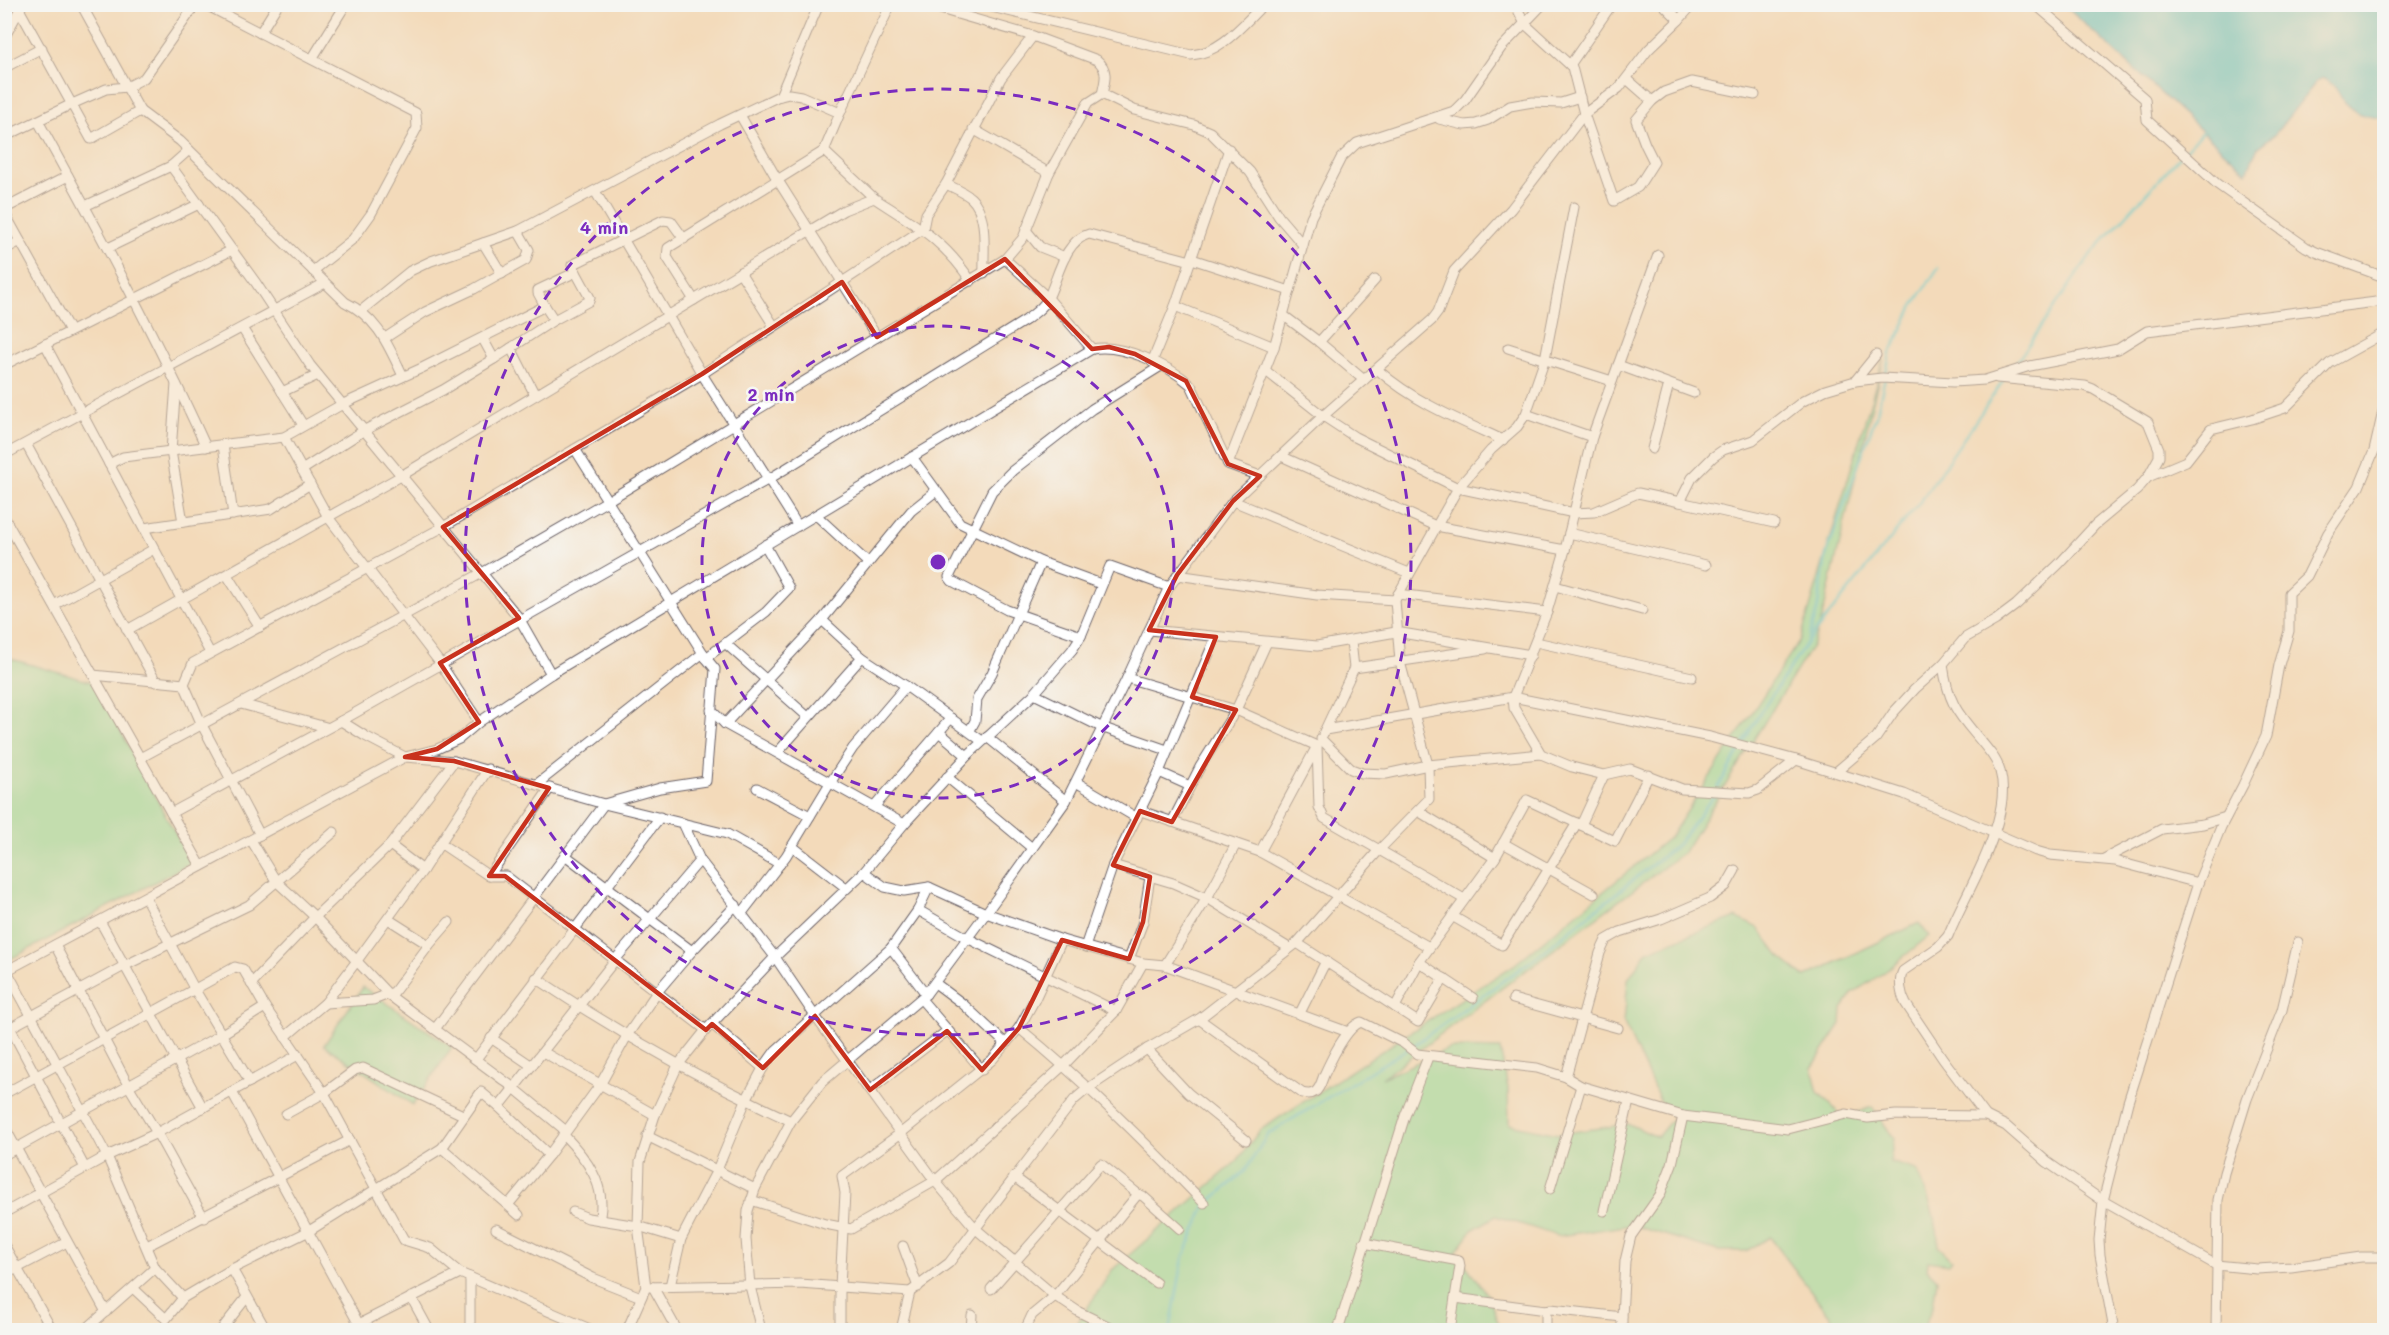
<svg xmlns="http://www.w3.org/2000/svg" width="2389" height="1335" font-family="Mali,sans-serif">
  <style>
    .green { fill: #8bdfa1; stroke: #56806e; stroke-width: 1.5 }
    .water { fill: #5cc9d0; stroke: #3f7686; stroke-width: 1.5 }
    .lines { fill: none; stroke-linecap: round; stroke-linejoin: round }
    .stream { stroke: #5cc9d0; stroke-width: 3 }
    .street-casing { stroke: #6b6267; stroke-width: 11 }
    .street { stroke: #fff; stroke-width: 9 }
    .marked { fill: none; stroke: #c8321e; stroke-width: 4.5; stroke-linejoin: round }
    .ring { fill: none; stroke: #7b2cbf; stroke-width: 3; stroke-dasharray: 10 8 }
    .centre { fill: #7b2cbf; stroke: #f6f6f2; stroke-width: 3 }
    .ring-label { font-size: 18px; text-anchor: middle; font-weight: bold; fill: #7b2cbf; stroke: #f6f6f2; stroke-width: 5; stroke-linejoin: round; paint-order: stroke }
  </style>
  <rect width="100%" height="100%" fill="#f6f6f2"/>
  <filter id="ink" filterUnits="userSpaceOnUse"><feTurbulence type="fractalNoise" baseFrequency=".0167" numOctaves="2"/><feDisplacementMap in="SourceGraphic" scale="12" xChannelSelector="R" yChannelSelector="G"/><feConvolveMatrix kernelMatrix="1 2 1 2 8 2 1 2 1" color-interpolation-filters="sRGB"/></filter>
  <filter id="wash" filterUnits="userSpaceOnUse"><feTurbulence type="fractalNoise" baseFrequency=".008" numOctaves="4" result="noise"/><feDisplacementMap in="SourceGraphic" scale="24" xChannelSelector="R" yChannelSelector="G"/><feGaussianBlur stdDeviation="1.35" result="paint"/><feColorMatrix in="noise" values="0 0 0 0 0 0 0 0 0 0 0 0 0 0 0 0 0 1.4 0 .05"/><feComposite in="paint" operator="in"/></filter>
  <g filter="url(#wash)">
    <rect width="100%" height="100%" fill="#f3daba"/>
    <!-- green -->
    <g class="green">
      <path d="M1883,360L1822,618L1812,646L1684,852L1382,1078L1450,1048L1500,1049L1508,1088L1509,1124L1558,1134L1629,1124L1657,1137L1674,1117L1661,1103L1624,1023L1628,979L1647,951L1736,917L1758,928L1781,958L1805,977L1919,923L1929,936L1886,971L1853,993L1842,1009L1841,1024L1812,1068L1818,1092L1844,1118L1872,1107L1894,1138L1890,1162L1917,1170C1927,1193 1938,1222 1939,1247L1952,1260L1949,1264L1928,1261L1927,1269L1937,1279L1933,1305L1924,1328L1919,1330H1838L1833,1320L1770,1237L1746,1251H1718L1632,1225L1558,1236L1496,1216L1472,1230L1456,1252L1488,1295L1501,1330H1073L1112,1270L1237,1161L1260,1130L1514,965L1671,836L1801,638Z"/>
      <path d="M4,657L95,683L191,863L5,962Z"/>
      <path d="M363,987L452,1047L413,1105L324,1045Z"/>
    </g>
    <!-- water -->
    <path class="water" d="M2064,5H2384V118C2373,118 2357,115 2348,106C2336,94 2342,88 2322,78L2316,82L2275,134L2258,147L2247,172Z"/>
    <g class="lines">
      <!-- stream -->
      <g class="stream">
        <path d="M2012,369L2091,254L2202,132"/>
        <path d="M1809,638L1817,611L1826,555L1877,413L1890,354L1913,306L1938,268"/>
        <path d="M1718,788L1759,715L1808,641L1920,502L2003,381"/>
        <path d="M1170,1330L1183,1259L1205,1206L1245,1171L1268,1134L1414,1045L1539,955L1678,844L1715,794"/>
      </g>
    </g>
  </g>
  <g filter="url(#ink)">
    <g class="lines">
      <!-- street casing -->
      <g class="street-casing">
        <g id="street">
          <path d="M81,4L140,111L180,141L345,302C378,318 388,345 403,376"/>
          <path d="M204,4L416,113L417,128L371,214L353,239L313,271"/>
          <path d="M923,4L1033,36L1097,60C1109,70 1105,81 1102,94"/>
          <path d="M979,4L1191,55C1221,53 1243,24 1264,4"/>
          <path d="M1515,4L1525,24L1572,67L1584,114L1614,201L1638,187L1654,162L1645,144L1636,120L1652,101"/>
          <path d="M2035,4L2145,99L2147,120L2217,184L2306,247L2316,252L2384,277"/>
          <path d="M19,9L91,139L140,111"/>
          <path d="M1679,20L1693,4"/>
          <path d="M260,33L278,4"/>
          <path d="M4,38L21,7"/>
          <path d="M312,59L346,4"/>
          <path d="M1570,65L1612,4"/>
          <path d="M4,68L42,48"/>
          <path d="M1627,79L1652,101L1664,92L1692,82L1755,95"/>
          <path d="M1102,94L1134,110L1194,125L1210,132L1250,172L1279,217L1303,245"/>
          <path d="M780,96L819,4"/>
          <path d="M740,115L777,179L877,337"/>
          <path d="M1439,119L1464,125L1476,124L1488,120L1510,106L1533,102L1561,103L1580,97"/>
          <path d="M38,121C97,228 155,335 206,447"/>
          <path d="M973,129L1049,173"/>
          <path d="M4,137L72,104L106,89L127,87L144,78L196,4"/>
          <path d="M824,151L840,113L891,4"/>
          <path d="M171,166L256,283L310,365L519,618L551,674"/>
          <path d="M595,191L702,374L798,526"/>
          <path d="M85,206L171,166L189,150"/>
          <path d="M4,209L68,176"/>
          <path d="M4,212L70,331"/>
          <path d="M1026,230L1040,247L1065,257"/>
          <path d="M483,243L502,274"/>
          <path d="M108,248L199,204"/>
          <path d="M4,250L20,241"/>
          <path d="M1658,255L1592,437L1565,550L1547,612L1513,697L1514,708L1541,754L1572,767L1604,775L1630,769L1682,789L1749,793L1758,790L1796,760L1904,794L2036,851L2050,855L2115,861L2198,883"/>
          <path d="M1005,259L1048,298L1092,349C1121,343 1169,365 1191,385L1228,464L1260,476"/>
          <path d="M1192,259L1290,291"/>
          <path d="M740,272L774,326"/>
          <path d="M984,273C983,252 989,214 971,198C964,192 954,188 946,184L1001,78L1033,36"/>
          <path d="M694,300L667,257L668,248L824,151L874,198"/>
          <path d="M545,306L538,293V290L576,272"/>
          <path d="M1175,306L1274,347"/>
          <path d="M362,310L410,271L431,261L518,231L720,124L777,97L789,94L801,96L840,113"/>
          <path d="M1283,315L1319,342L1364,380"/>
          <path d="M242,328L303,425"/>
          <path d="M385,338L425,312L474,289L526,260L529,250L518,231"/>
          <path d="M1319,342L1375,280"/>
          <path d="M45,344L210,653"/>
          <path d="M511,348L535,395"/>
          <path d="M1508,348L1612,381"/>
          <path d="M494,359L554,320L589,301L590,298L572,265L663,220L671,221L684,239"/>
          <path d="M1152,362L1175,306L1229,149"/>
          <path d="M4,365L232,250"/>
          <path d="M1618,365L1694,393"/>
          <path d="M1378,370C1414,402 1459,420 1503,440"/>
          <path d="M1266,371L1323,416L1355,437L1458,488L1574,513L1594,512L1638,493L1680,502L1692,478L1713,457L1723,450L1753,440L1803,401L1825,390L1855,381L1882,378L1953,382L1985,380L2030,366L2118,349L2147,331L2384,301"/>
          <path d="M1855,381L1876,355"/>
          <path d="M176,384L171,451L183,522"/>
          <path d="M282,392L318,375"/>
          <path d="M1526,414L1592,437"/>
          <path d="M284,437L328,517L440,663L479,722"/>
          <path d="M26,444L156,682"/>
          <path d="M223,445L233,515"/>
          <path d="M1652,449L1669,384"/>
          <path d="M4,455L325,283"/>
          <path d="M1281,456L1436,526L1565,550"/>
          <path d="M912,457L960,523L1041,562L1101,584"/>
          <path d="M109,464L123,457L284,437L341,405L422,368L545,306L554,320"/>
          <path d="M1228,464L1274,347L1311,217L1341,158L1357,143L1454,111L1465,100L1501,48L1543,4"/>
          <path d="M302,470L363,431L443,390L494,359L483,339"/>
          <path d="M2148,477L2186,461L2211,429L2252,419L2285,408L2330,363L2384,333"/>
          <path d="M1233,501L1409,573"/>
          <path d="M1680,502L1774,523"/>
          <path d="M816,515L867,562"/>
          <path d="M4,517L201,866"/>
          <path d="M144,528L271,509L310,484"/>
          <path d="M1569,533L1706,565"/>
          <path d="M227,575L260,627"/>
          <path d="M1177,575L1317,595L1395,600"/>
          <path d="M1555,586L1642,610"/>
          <path d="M1398,594L1547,612"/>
          <path d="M54,605L154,549"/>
          <path d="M822,620L862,657L906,686L982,741"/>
          <path d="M127,630L401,476L844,210L874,198C914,224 943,239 971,281"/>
          <path d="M1149,630L1317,646L1396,632L1531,655"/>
          <path d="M1081,636L1007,610L952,581L949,577L992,491L1012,471L1092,409L1161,366"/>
          <path d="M1536,642L1692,677"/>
          <path d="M726,644L808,717"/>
          <path d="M706,658L766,612L789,588L765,545"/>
          <path d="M1943,664C1949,713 1965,719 1992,755C2027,801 1965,891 1948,936L1938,947L1903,971C1898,981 1901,995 1906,1004L1943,1059L1986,1116L2006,1126L2047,1162L2103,1201L2216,1265L2257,1269L2291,1267L2361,1257H2384"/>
          <path d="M1354,668L1485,649"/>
          <path d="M93,675L184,684"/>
          <path d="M1127,678L1236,710L1317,746L1319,807L1324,818L1464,899"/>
          <path d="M1034,694L1101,727L1167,750"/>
          <path d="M241,704L326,727"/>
          <path d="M711,710L725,724L904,824"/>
          <path d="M341,721L365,736L405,757L454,761L604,804L727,834L780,864"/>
          <path d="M725,724L822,620L911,511L936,491"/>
          <path d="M970,730L975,721L977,699L992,673L1041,562"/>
          <path d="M1325,730L1513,697L1710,737L1796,760"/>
          <path d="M939,732L967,756"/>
          <path d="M1323,734L1354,668L1351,641"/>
          <path d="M987,737L1066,801"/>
          <path d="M1321,739L1351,769L1362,773L1386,774L1428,765L1541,754"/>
          <path d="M778,752L862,657"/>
          <path d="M140,758L482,573L609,500L1005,259L1023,238L1049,173L1088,103L1102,94"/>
          <path d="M1159,772L1216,637"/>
          <path d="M1836,772L1876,738L1893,713L1915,689L1943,664L1965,638L1996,620L2016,605L2059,564L2095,525L2137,490L2148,477L2159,457V449L2148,422L2093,389L2085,386L1997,378"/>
          <path d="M947,777L1032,848"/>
          <path d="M1076,782L1137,818"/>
          <path d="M537,784L703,653"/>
          <path d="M757,788L810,816"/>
          <path d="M875,806L951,718"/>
          <path d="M1141,811L1260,852L1429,947"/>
          <path d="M1418,811L1495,858"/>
          <path d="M171,813L341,721L769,479L1026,320C1033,314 1042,309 1047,300C1058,280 1063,241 1089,234L1191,261"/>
          <path d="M1172,822L1200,767L1236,710L1267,642"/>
          <path d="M683,823L700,860L775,957L815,1016L935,1181L976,1229L1055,1296L1079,1312L1116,1330"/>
          <path d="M1581,825L1604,775"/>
          <path d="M260,835L202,725L184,684L193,663L443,527L702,374L923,229L926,214L946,184"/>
          <path d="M251,840L276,881L315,917L389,995L514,1088L566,1131"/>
          <path d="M440,843L489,876H506L706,1030"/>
          <path d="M1503,843L1594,894"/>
          <path d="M390,845L423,870"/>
          <path d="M792,846L845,887"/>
          <path d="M1260,852L1317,746"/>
          <path d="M565,855L692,951"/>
          <path d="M2104,859L2162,829L2203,824L2226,817"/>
          <path d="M1113,865L1173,883L1207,898L1289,948"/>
          <path d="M864,872L885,887L904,891L929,887L986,913L1062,940L1143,963L1165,965L1348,1032"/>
          <path d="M489,876L550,788"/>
          <path d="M145,897L195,990L250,1082"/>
          <path d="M918,910L967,938L1116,1011"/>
          <path d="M742,913L786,856L830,783L853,748L906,686"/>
          <path d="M1452,916L1502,945L1577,823"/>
          <path d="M388,919L429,945"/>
          <path d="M100,921L203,1108"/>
          <path d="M1297,943L1418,1022L1444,978"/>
          <path d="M55,945L128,1085L157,1133L204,1218"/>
          <path d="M1085,947L1113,865L1159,772L1190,786"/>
          <path d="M891,948L926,994"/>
          <path d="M1129,959L1143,922L1150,877"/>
          <path d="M1419,962L1473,998"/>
          <path d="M1165,965L1207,898L1236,844"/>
          <path d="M7,971L107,1156L155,1268L183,1298"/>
          <path d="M4,972L405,757L437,749L459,739L479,722L551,674L1092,349"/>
          <path d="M536,978C617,1032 702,1080 791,1121"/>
          <path d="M935,983L963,1004L1006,1044"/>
          <path d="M251,984L315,917L390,845L454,761"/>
          <path d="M921,999L982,1070"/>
          <path d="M1513,999L1618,1028"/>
          <path d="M325,1003L373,1000L394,992L429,945L449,922"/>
          <path d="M1395,1007L1419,962L1495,858L1527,800L1615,841L1649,775"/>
          <path d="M1300,1013L1326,961"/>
          <path d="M4,1016L85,1168"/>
          <path d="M1199,1019L1302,1093C1306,1094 1311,1095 1315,1092C1320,1089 1322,1080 1324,1075C1330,1062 1346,1027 1361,1022L1403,1043L1417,1054L1537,1068L1566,1077L1600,953L1606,940L1620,932L1661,919L1710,898L1726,886L1735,870"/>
          <path d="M712,1024L763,1068"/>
          <path d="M1019,1028C1085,1082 1145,1142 1204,1203"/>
          <path d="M435,1029L604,804L660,788L706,781L715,669L706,658L575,449"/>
          <path d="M4,1031L124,966L249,905L334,832"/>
          <path d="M285,1037L325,1003L356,962L423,870L488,769"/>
          <path d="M491,1038L532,1066"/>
          <path d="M1147,1049L1188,1093L1246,1140"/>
          <path d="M543,1052L655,1115"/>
          <path d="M476,1059L660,817"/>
          <path d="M1566,1077L1581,1086L1683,1116L1788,1129L1846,1114L1868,1118L1896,1115L1986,1116"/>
          <path d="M870,1090L947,1031"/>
          <path d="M232,1092L362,1330"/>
          <path d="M4,1094L235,967L243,969L265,1007L324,1093L404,1240L430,1248L460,1273L592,1330"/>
          <path d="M499,1107L615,960L700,860"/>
          <path d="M286,1114L324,1093L355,1070L363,1068L463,1115"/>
          <path d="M4,1126L106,1312"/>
          <path d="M563,1134C586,1158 608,1186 599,1220"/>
          <path d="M647,1136L755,1189"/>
          <path d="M442,1148L519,1215"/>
          <path d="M4,1155L222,1034L265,1007"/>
          <path d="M1014,1177L1156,1283"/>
          <path d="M1550,1189L1581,1086"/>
          <path d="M751,1200L825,1224L851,1229L935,1181L1064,1065L1116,1011L1143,963"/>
          <path d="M508,1205L549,1155L600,1085L628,1034L657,992L692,951L736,905"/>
          <path d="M1604,1211L1629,1101"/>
          <path d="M573,1212L588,1218L638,1226L681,1239"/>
          <path d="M4,1213L107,1156L157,1133L298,1055"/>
          <path d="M496,1229L593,1278L641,1297"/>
          <path d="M1364,1243L1459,1261L1460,1266L1450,1330"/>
          <path d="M4,1245L52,1330"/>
          <path d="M147,1246L350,1140"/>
          <path d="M903,1246L918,1287"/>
          <path d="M232,1269L266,1330"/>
          <path d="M4,1275L67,1242"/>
          <path d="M670,1286L681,1239L717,1170L746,1100L763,1068L776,1050L891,948L918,910L929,887"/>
          <path d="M646,1287L800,1284L910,1292L949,1263L1074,1100L1087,1089L1147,1049L1199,1019L1297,943L1380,849L1429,799L1428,765L1400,662L1395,600L1458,488L1491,450L1517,427L1526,414L1545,359L1574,207"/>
          <path d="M653,1287L677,1330"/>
          <path d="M133,1288L166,1319L183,1298L232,1269L309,1231L442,1148L481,1092L499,1107L549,1155"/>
          <path d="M991,1289L1101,1164L1138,1194L1143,1196L1180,1229"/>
          <path d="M411,1297L429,1330"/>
          <path d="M1455,1298L1546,1310"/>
          <path d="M359,1324L460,1273"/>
          <path d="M85,1330L155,1268"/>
          <path d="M221,1330L247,1297"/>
          <path d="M470,1330V1277"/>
          <path d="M627,1330L646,1287L638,1226L640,1162L655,1115L678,1065L706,1030L775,957L864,872L904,824L967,756L1034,694L1072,650L1081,636L1110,566L1169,587"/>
          <path d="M761,1330L750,1286L746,1239L748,1211L755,1189L791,1121L822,1082L926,994L986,913L1066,801L1127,678L1169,587L1233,501L1323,416L1432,320L1438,312L1454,271L1511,209L1584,114L1619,88L1648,50L1679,20L1663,4"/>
          <path d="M840,1330V1286L845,1193L842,1176L901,1133L992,1060L1019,1028L1035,999L1062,940"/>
          <path d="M901,1330L910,1292"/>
          <path d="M971,1330L972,1315"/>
          <path d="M1025,1330L1032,1315L1055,1296L1138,1194"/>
          <path d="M1338,1330L1405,1116L1428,1057"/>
          <path d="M1546,1330V1310L1551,1309L1622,1317L1625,1261L1631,1236L1660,1195L1672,1164L1683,1116"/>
          <path d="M1622,1330V1317"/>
          <path d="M2114,1330L2100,1255L2099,1240L2103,1201L2128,1102L2198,883L2221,827L2243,785L2266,736L2279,665L2289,631V593L2307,576L2328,533L2359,487L2374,451L2384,407"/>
          <path d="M2216,1330L2218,1200L2224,1173L2247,1099L2282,1010L2298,942"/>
        </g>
      </g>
      <!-- street -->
      <use href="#street" class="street"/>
    </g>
  </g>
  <!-- marked area -->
  <path d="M0 0H2389V1335H0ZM1005,259L1092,349L1109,347L1135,354L1186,381L1228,464L1260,476L1233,501L1177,575L1149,630L1216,637L1192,697L1236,710L1172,822L1140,811L1113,865L1150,877L1143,922L1129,959L1062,940L1019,1028L982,1070L947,1031L870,1090L815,1016L763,1068L712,1024L706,1030L505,876H489L549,788L454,761L405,757L437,749L479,722L440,663L519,618L443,527L702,374L842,282L877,337Z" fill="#f3daba" fill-opacity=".55" fill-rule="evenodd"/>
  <path class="marked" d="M1005,259L1092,349L1109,347L1135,354L1186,381L1228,464L1260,476L1233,501L1177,575L1149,630L1216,637L1192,697L1236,710L1172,822L1140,811L1113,865L1150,877L1143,922L1129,959L1062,940L1019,1028L982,1070L947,1031L870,1090L815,1016L763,1068L712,1024L706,1030L505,876H489L549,788L454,761L405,757L437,749L479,722L440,663L519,618L443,527L702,374L842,282L877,337Z"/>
  <!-- distance rings -->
  <g class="ring">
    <circle cx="938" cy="562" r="236"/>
    <circle cx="938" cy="562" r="473"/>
  </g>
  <circle cx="938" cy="562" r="9" class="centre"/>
  <g class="ring-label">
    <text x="604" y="234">4 min</text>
    <text x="771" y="401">2 min</text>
  </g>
  <!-- margin -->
  <rect width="2389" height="1335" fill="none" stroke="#f6f6f2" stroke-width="24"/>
</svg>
